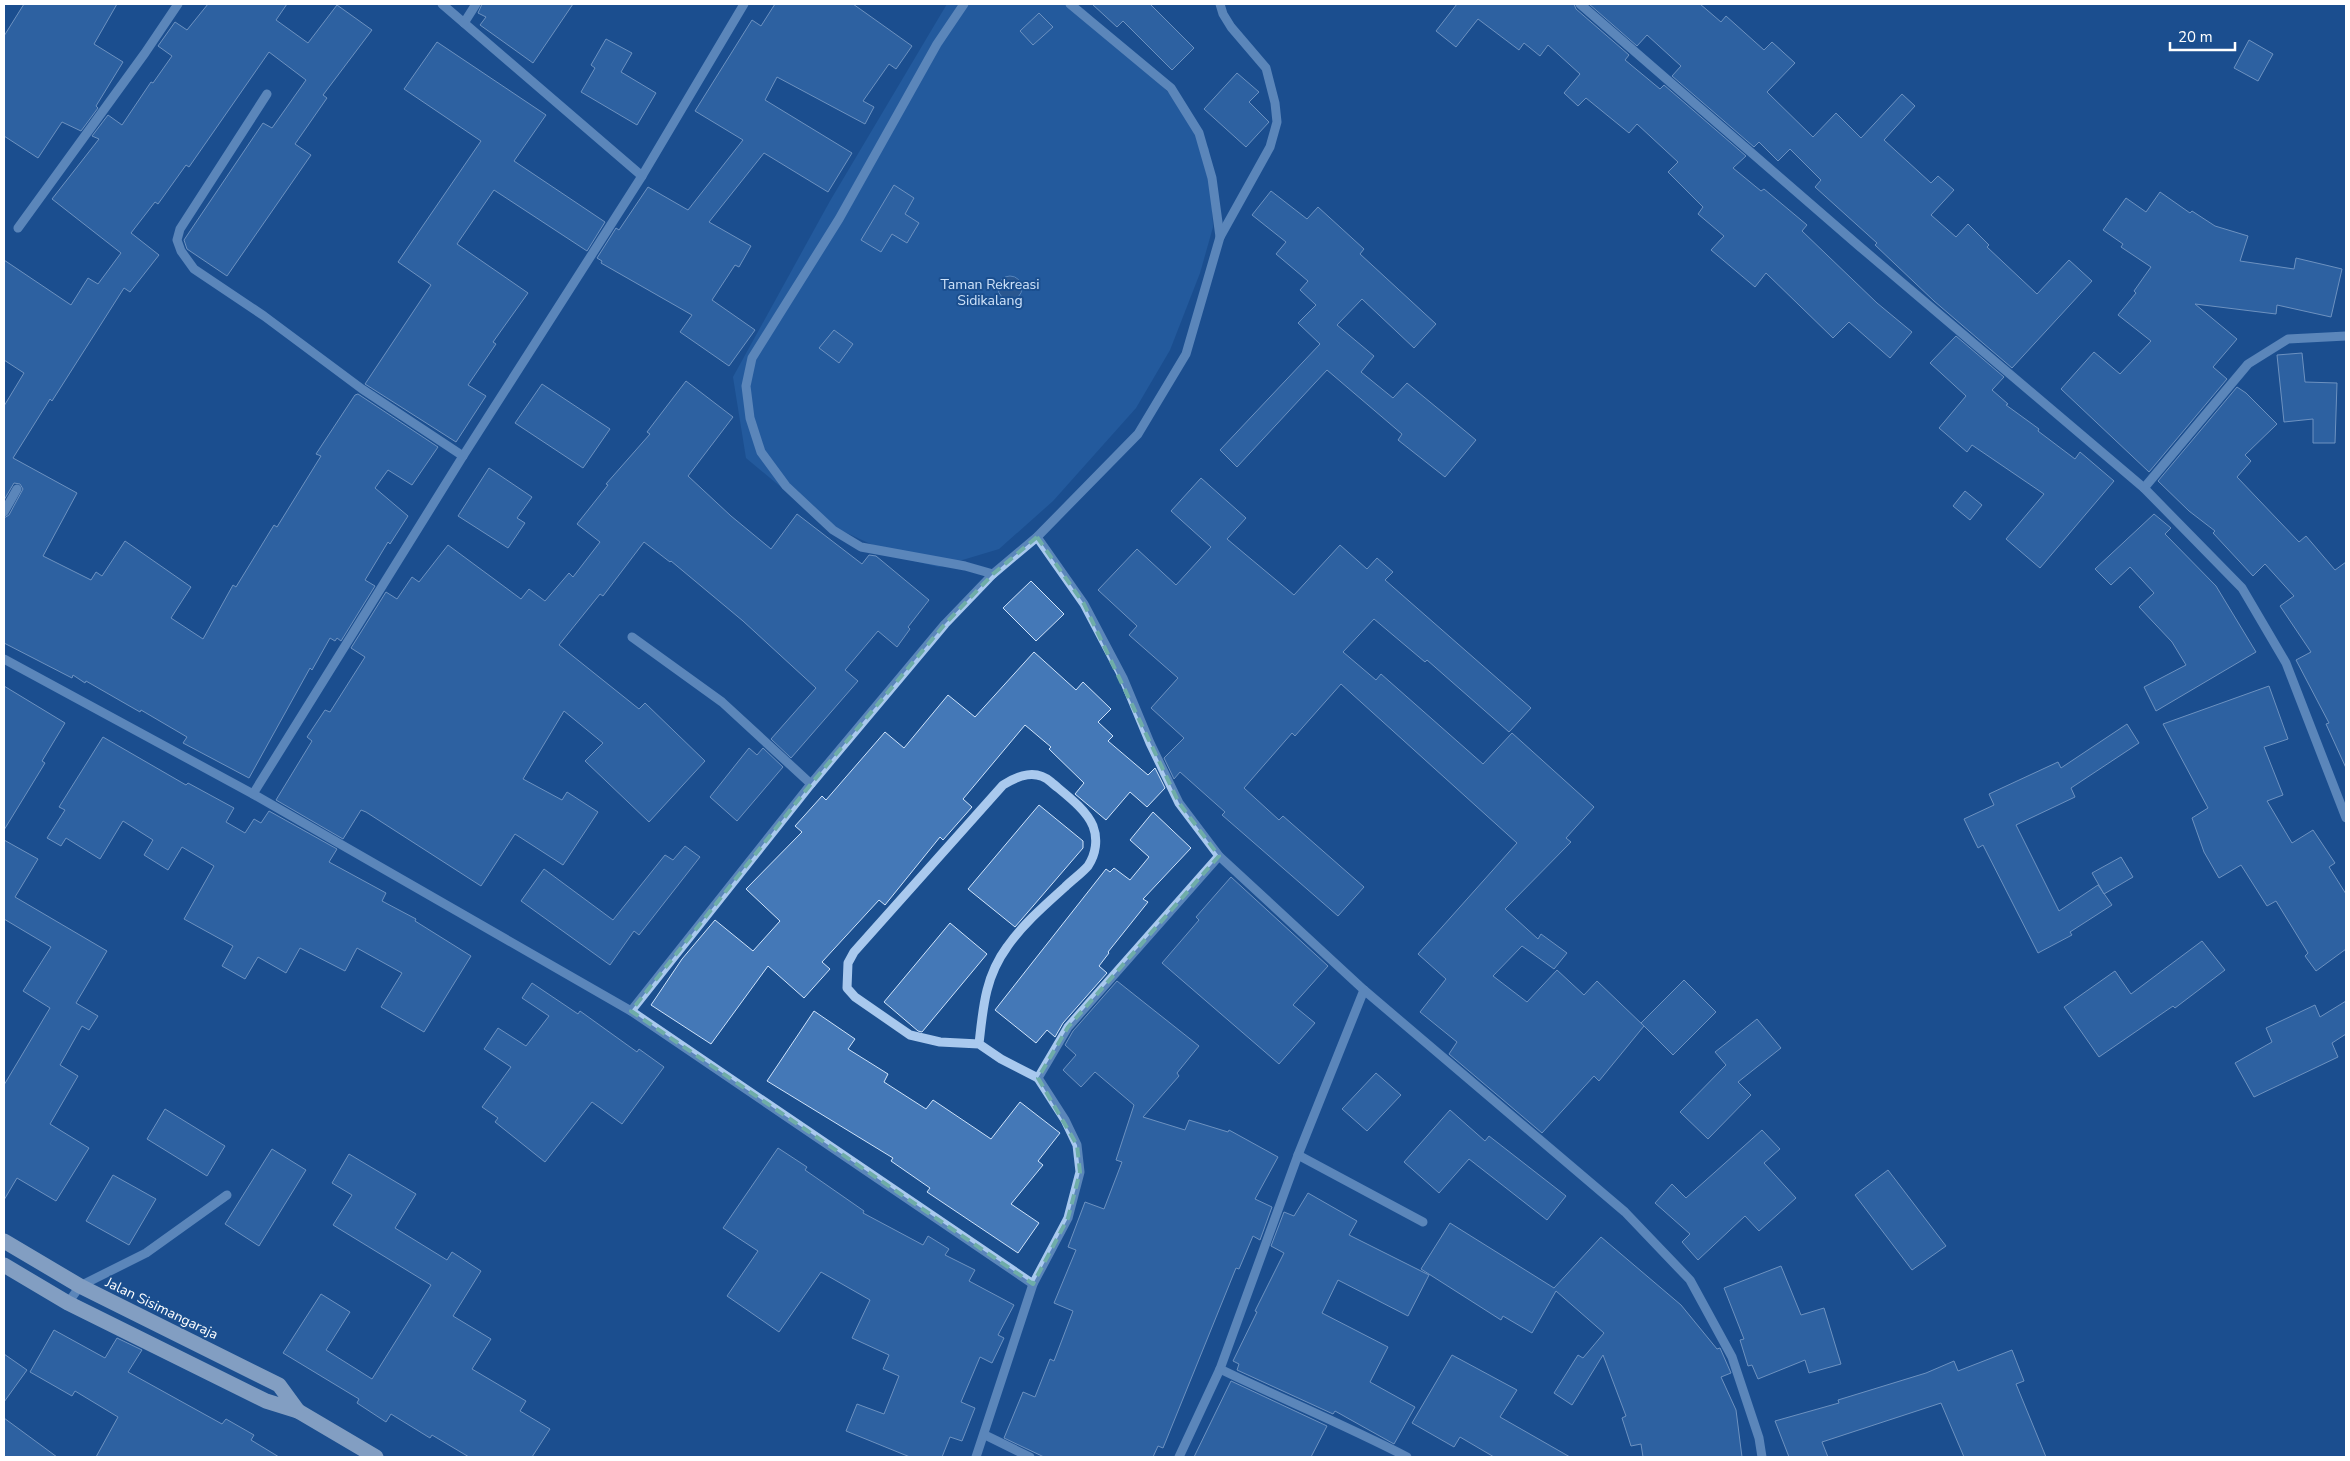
<svg xmlns="http://www.w3.org/2000/svg" width="2350" height="1461" font-family="'Nunito Sans',sans-serif">
  <style>
    .green { fill: #2e69ad }
    .water { fill: #3c6290; stroke: #9cc4f0 }
    .building { fill: #4478b7; stroke: #cfe3fa }
    .lines { fill: none; stroke-linecap: round; stroke-linejoin: round }
    .minor { stroke: #a9c9ee; stroke-width: 9 }
    .highway { stroke: #fff; stroke-width: 15 }
    .marked { fill: none; stroke: #6fada8; stroke-width: 4; stroke-dasharray: 10 6; stroke-linejoin: round }
    .labels { text-anchor: middle; stroke-width: 4; stroke-linejoin: round; paint-order: stroke }
    .park-label { font-size: 14px; fill: #cfe3fa; stroke: #1b4f8f }
    .street-label { font-size: 14px; fill: #fff; stroke: #1b4f8f }
  </style>
  <rect width="100%" height="100%" fill="#1b4f8f"/>
  <!-- green -->
  <path class="green" d="M947,4H1077L1085,10L1175,99L1209,149L1213,227L1200,273L1170,350L1136,408L1053,501L999,549L939,567L901,558L823,522L746,458L733,377L830,201Z"/>
  <!-- water -->
  <circle class="water" cx="1010" cy="288" r="12"/>
  <!-- building -->
  <g class="building">
    <path d="M24,4H117L94,44L123,62L96,106L98,108L81,131L62,122L38,158L4,136V36Z"/>
    <path d="M208,4H287L276,20L308,43L337,5L372,30L323,95L327,98L295,144L311,155L227,276L187,249L184,240L263,123L272,128L306,80L269,52L189,167L186,165L158,204L155,202L131,233L159,255L130,292L124,288L52,401L50,399L13,458L77,493L43,556L91,580L96,572L102,576L125,541L191,587L171,618L203,639L233,585L236,587L274,525L277,527L321,456L316,454L355,395L358,394L438,447L412,485L388,470L375,488L408,516L390,544L388,542L365,580L375,586L341,641L337,638L335,641L330,638L312,670L310,668L249,778L183,743L187,737L141,710L140,712L86,681L85,683L73,675L72,678L4,643V518L9,515L23,489L20,484L14,483L4,500V406L24,373L4,360V260L71,305L88,278L98,284L121,253L52,199L99,139L92,136L108,115L122,125L151,82L153,83L172,56L158,46L175,22L187,30Z"/>
    <path d="M482,4H573L533,63L480,25L486,17L478,13Z"/>
    <path d="M775,4H853L912,46L896,69L889,64L863,101L874,107L865,124L777,77L765,100L852,153L828,192L764,153L709,222L751,246L739,267L735,265L712,300L755,330L729,366L680,332L692,315L601,263L602,261L597,258L616,228L619,230L648,187L688,210L743,140L695,111L752,20L761,26Z"/>
    <path d="M1092,4H1150L1194,48L1172,70L1123,21L1117,27Z"/>
    <path d="M1457,4H1574L1576,9L1629,55L1625,60L1660,89L1664,85L1746,156L1733,168L1761,191L1764,189L1807,225L1802,231L1877,303L1912,332L1890,358L1849,322L1833,338L1766,273L1755,287L1711,250L1724,236L1698,214L1703,207L1668,172L1678,162L1637,124L1629,133L1586,98L1578,106L1564,93L1580,74L1548,45L1540,56L1524,43L1519,50L1478,19L1456,47L1436,31Z"/>
    <path d="M1589,4H1700L1721,22L1726,16L1764,50L1772,42L1795,63L1767,92L1813,137L1836,113L1861,138L1902,94L1915,106L1884,140L1931,183L1938,176L1954,190L1931,215L1956,237L1968,224L1989,245L1987,247L2037,294L2069,260L2092,281L2012,368L1934,301L1875,245L1877,243L1815,187L1821,180L1790,149L1778,161L1759,142L1754,147L1672,76L1681,66L1647,35L1637,46Z"/>
    <path d="M1039,13L1053,27L1033,45L1020,31Z"/>
    <path d="M606,39L632,53L621,72L656,93L637,125L581,92L595,68L591,65Z"/>
    <path d="M2249,40L2273,54L2258,81L2234,68Z"/>
    <path d="M437,42L546,115L514,161L605,222L587,251L494,190L457,244L528,293L493,342L496,344L468,385L486,396L456,442L365,384L431,285L398,262L481,141L404,89Z"/>
    <path d="M1237,73L1259,92L1249,102L1269,122L1246,147L1204,109Z"/>
    <path d="M894,185L914,198L905,214L919,223L907,243L892,234L881,252L861,240Z"/>
    <path d="M1271,191L1307,219L1318,207L1364,249L1360,254L1436,324L1414,348L1362,299L1337,325L1374,356L1361,372L1393,398L1407,383L1476,440L1445,477L1398,440L1402,434L1327,370L1237,467L1220,450L1320,344L1298,323L1316,305L1300,290L1308,281L1276,254L1286,242L1252,215Z"/>
    <path d="M2160,192L2190,213L2192,211L2215,226L2248,236L2240,261L2294,269L2296,258L2342,269L2331,317L2277,305L2276,314L2195,304L2237,339L2213,367L2227,379L2149,472L2061,389L2094,352L2120,374L2151,341L2118,315L2136,293L2134,291L2151,267L2121,247L2123,244L2103,230L2126,198L2146,212Z"/>
    <path d="M834,330L853,344L839,363L819,348Z"/>
    <path d="M1956,336L2004,377L1992,390L2008,404L2006,405L2039,429L2038,431L2075,459L2080,452L2114,481L2040,568L2006,539L2044,494L1972,445L1967,452L1939,428L1966,396L1930,363Z"/>
    <path d="M2302,353L2305,382L2337,383L2335,443H2313V419L2284,422L2277,355Z"/>
    <path d="M686,381L733,417L688,476L731,516L771,549L797,514L862,564L869,555L876,556L929,600L908,627L910,629L897,647L878,631L845,670L858,681L791,758L771,739L816,688L743,621L671,561L670,562L644,542L603,596L600,594L559,645L639,709L645,703L705,761L649,822L585,761L603,743L564,711L523,779L562,800L567,792L598,812L563,865L515,834L481,886L366,812L361,810L343,839L276,800L312,741L307,737L325,710L330,712L365,657L351,648L386,592L397,599L412,577L419,582L448,545L521,599L529,589L545,601L569,573L573,577L600,542L577,524L608,485L606,484L650,434L647,432Z"/>
    <path d="M542,384L610,429L583,468L515,423Z"/>
    <path d="M2237,387L2246,393L2277,424L2245,455L2251,461L2237,477L2299,542L2306,536L2335,570L2346,562V768L2326,724L2329,723L2296,660L2311,652L2280,606L2294,596L2265,564L2253,576L2213,533L2215,531L2189,511L2158,481Z"/>
    <path d="M489,468L532,497L517,518L525,523L508,548L458,516Z"/>
    <path d="M1201,478L1246,518L1227,539L1294,595L1340,545L1367,569L1377,558L1393,572L1385,580L1531,708L1509,732L1427,660L1425,662L1374,619L1343,652L1376,680L1381,674L1483,764L1512,733L1594,807L1566,838L1571,842L1505,909L1538,939L1541,934L1567,953L1554,969L1522,946L1493,976L1527,1002L1557,970L1584,995L1597,981L1644,1026L1599,1081L1594,1076L1542,1133L1449,1054L1457,1042L1420,1012L1446,979L1418,954L1517,843L1341,684L1295,736L1292,733L1244,788L1279,820L1283,816L1364,887L1338,916L1222,815L1225,812L1180,772L1174,779L1164,758L1184,738L1151,708L1178,678L1129,635L1137,626L1098,590L1137,549L1176,585L1211,547L1171,511Z"/>
    <path d="M1965,491L1982,505L1970,520L1953,506Z"/>
    <path d="M2154,514L2171,528L2165,534L2216,586L2256,652L2156,711L2144,687L2186,665L2172,642L2139,607L2154,593L2130,567L2111,585L2095,569Z"/>
    <path d="M1031,581L1064,614L1036,641L1003,608Z"/>
    <path d="M1034,652L1076,690L1083,682L1111,709L1098,722L1113,736L1108,741L1148,775L1155,768L1165,788L1147,807L1130,792L1106,820L1075,794L1084,783L1049,749L1051,747L1025,725L963,799L972,807L943,840L940,837L885,905L879,900L822,962L830,969L804,998L768,966L711,1044L651,1005L682,959L715,920L753,951L780,921L746,889L802,832L795,826L822,796L826,800L885,732L904,748L948,695L975,717Z"/>
    <path d="M4,686L65,723L42,761L45,763L4,830Z"/>
    <path d="M2269,686L2288,739L2264,747L2283,795L2267,801L2292,843L2313,830L2335,863L2329,867L2346,894V949L2316,971L2305,956L2308,953L2276,901L2267,906L2241,865L2219,878L2204,852L2192,818L2208,808L2163,724Z"/>
    <path d="M2127,724L2139,743L2071,788L2075,797L2016,825L2059,911L2098,885L2112,905L2070,932L2072,935L2038,953L1983,845L1978,848L1964,819L1994,805L1989,794L2058,762L2061,768Z"/>
    <path d="M103,737L186,785L188,783L234,808L226,822L245,833L254,819L261,823L269,811L337,849L329,862L386,893L382,901L416,919L415,921L471,956L424,1032L381,1007L402,973L357,948L345,971L300,948L286,973L258,957L245,979L222,966L233,946L184,919L214,866L182,847L168,870L144,855L153,840L123,821L100,859L66,838L61,846L47,838L65,810L59,807Z"/>
    <path d="M749,748L757,755L763,748L783,767L737,821L710,797Z"/>
    <path d="M1039,805L1083,841V848L1015,927L968,889Z"/>
    <path d="M1153,812L1191,848L1143,899L1148,902L1108,952L1109,953L1099,966L1107,973L1063,1023L1055,1037L1047,1030L1036,1043L995,1010L1106,869L1110,872L1114,868L1130,880L1149,857L1130,840Z"/>
    <path d="M4,840L38,859L15,897L107,951L76,1003L98,1016L89,1030L82,1026L60,1065L78,1076L50,1124L89,1148L56,1201L17,1178L4,1200V1085L50,1008L23,991L51,947L4,919Z"/>
    <path d="M685,846L700,857L639,935L634,931L610,965L521,901L544,869L613,920L665,855L673,860Z"/>
    <path d="M2121,857L2133,877L2104,894L2092,873Z"/>
    <path d="M1231,877L1328,966L1293,1005L1315,1023L1279,1064L1162,963L1199,920L1196,917Z"/>
    <path d="M950,923L987,954L922,1032L918,1031L884,1002Z"/>
    <path d="M2202,941L2225,970L2175,1008L2173,1006L2099,1057L2064,1007L2115,971L2131,994Z"/>
    <path d="M1684,980L1716,1012L1673,1055L1641,1023Z"/>
    <path d="M1117,981L1199,1046L1177,1073L1179,1076L1143,1117L1185,1130L1189,1120L1228,1132L1229,1130L1278,1157L1255,1199L1272,1207L1260,1240L1253,1236L1239,1269L1236,1268L1163,1448L1158,1446L1153,1457H1044L1004,1438L1023,1392L1035,1397L1050,1359L1054,1361L1073,1311L1054,1303L1076,1250L1068,1247L1085,1202L1104,1209L1122,1162L1116,1160L1134,1105L1095,1072L1081,1087L1063,1070L1076,1055L1065,1045L1073,1031Z"/>
    <path d="M532,983L578,1014L580,1011L637,1052L639,1049L664,1067L622,1124L592,1102L545,1162L495,1122L498,1118L482,1107L511,1067L484,1049L498,1028L526,1046L549,1016L522,998Z"/>
    <path d="M2346,1001V1034L2332,1043L2338,1057L2254,1097L2235,1063L2272,1042L2266,1028L2315,1005L2320,1017Z"/>
    <path d="M814,1011L855,1039L848,1049L888,1074L884,1082L926,1109L933,1100L991,1139L1020,1102L1060,1133L1038,1161L1043,1165L1011,1204L1039,1223L1018,1253L927,1192L930,1188L891,1161L893,1158L767,1081Z"/>
    <path d="M1757,1019L1781,1048L1738,1082L1751,1095L1708,1139L1680,1112L1726,1065L1715,1052Z"/>
    <path d="M1376,1073L1401,1095L1367,1131L1342,1109Z"/>
    <path d="M165,1109L225,1146L207,1176L147,1139Z"/>
    <path d="M1450,1110L1485,1141L1489,1136L1566,1196L1547,1220L1469,1159L1439,1193L1404,1162Z"/>
    <path d="M1762,1130L1780,1149L1764,1163L1796,1198L1759,1231L1745,1216L1698,1260L1682,1242L1690,1234L1655,1203L1672,1184L1686,1198Z"/>
    <path d="M778,1148L807,1167L805,1170L864,1211L863,1213L923,1245L928,1236L949,1249L945,1255L975,1270L969,1281L1014,1305L998,1335L1004,1338L992,1363L980,1357L961,1402L975,1408L962,1441L950,1437L942,1457H910L846,1431L857,1404L884,1414L899,1376L883,1369L889,1355L852,1338L870,1300L821,1272L779,1332L727,1296L758,1251L723,1228Z"/>
    <path d="M272,1149L306,1170L259,1246L225,1224Z"/>
    <path d="M349,1154L416,1194L395,1228L447,1260L452,1252L481,1271L453,1316L491,1339L472,1369L526,1401L520,1411L550,1429L532,1457H469L432,1435L430,1438L391,1414L386,1422L357,1403L359,1399L283,1353L321,1294L350,1312L326,1350L372,1379L431,1285L333,1225L352,1195L332,1183Z"/>
    <path d="M1888,1170L1946,1246L1912,1270L1855,1195Z"/>
    <path d="M113,1175L156,1199L129,1245L86,1221Z"/>
    <path d="M1308,1193L1357,1221L1349,1235L1429,1275L1408,1316L1338,1280L1322,1313L1388,1347L1370,1382L1415,1407L1394,1444L1335,1411L1333,1414L1237,1370L1239,1364L1233,1361L1257,1312L1255,1311L1284,1253L1271,1246L1284,1212L1294,1216Z"/>
    <path d="M1450,1223L1554,1288L1601,1237L1681,1305L1717,1349L1720,1348L1731,1373L1721,1377L1736,1410L1742,1457H1643L1641,1444L1631,1446L1622,1418L1626,1416L1603,1355L1572,1405L1554,1393L1578,1355L1583,1358L1604,1333L1556,1291L1532,1333L1503,1316L1501,1320L1421,1269Z"/>
    <path d="M1781,1266L1801,1315L1824,1308L1841,1364L1809,1373L1805,1360L1758,1379L1752,1365L1748,1366L1740,1340L1744,1339L1724,1288Z"/>
    <path d="M54,1330L105,1358L117,1338L142,1350L128,1372L222,1424L226,1419L254,1435L251,1440L279,1457H96L118,1417L75,1391L72,1396L30,1372Z"/>
    <path d="M2012,1350L2024,1381L2016,1384L2046,1457H1964L1941,1403L1822,1442L1828,1457H1789L1775,1421L1839,1403L1838,1400L1926,1373L1954,1361L1958,1371Z"/>
    <path d="M4,1354L27,1370L4,1402Z"/>
    <path d="M1452,1355L1517,1390L1500,1417L1570,1457H1494L1460,1437L1454,1447L1412,1423Z"/>
    <path d="M1231,1381L1327,1426L1311,1457H1194Z"/>
    <path d="M4,1418L57,1457H4Z"/>
  </g>
  <g class="lines">
    <!-- minor -->
    <g class="minor">
      <path d="M442,4L642,176"/>
      <path d="M964,4L937,44L839,219L752,358L746,386L750,418L761,452L786,486L833,530L861,547L965,566L993,574"/>
      <path d="M1220,4L1223,14L1231,27L1266,68L1275,103L1277,122L1270,147L1220,237"/>
      <path d="M1580,4L1859,246L2144,488L2242,588L2286,663L2346,818"/>
      <path d="M464,23L476,4"/>
      <path d="M267,94L180,229L177,240L181,251L194,269L264,316L362,389L463,456"/>
      <path d="M18,228L145,53L178,4"/>
      <path d="M2144,488L2248,364L2288,339L2346,336"/>
      <path d="M4,512L17,489"/>
      <path d="M1037,537L1084,604L1123,678L1150,743L1179,803L1219,856L1364,990L1625,1212L1690,1280L1732,1357L1759,1438L1762,1457"/>
      <path d="M632,637L722,702L811,784"/>
      <path d="M4,659L253,794L631,1011L1033,1284"/>
      <path d="M253,794L463,456L642,176L744,4"/>
      <path d="M631,1011L811,784L945,624L993,574L1037,537L1138,434L1186,354L1220,237L1212,178L1199,133L1171,88L1070,4"/>
      <path d="M979,1044L940,1042L910,1035L855,997L847,988L848,963L854,952L1003,785C1019,775 1036,769 1051,782C1065,794 1086,809 1093,826C1098,839 1096,854 1088,866C1082,873 1072,880 1065,887C1045,905 1023,924 1007,947C985,977 983,1008 979,1044L1001,1059L1038,1078"/>
      <path d="M1298,1155L1423,1222"/>
      <path d="M68,1303L80,1286L146,1253L227,1195"/>
      <path d="M1220,1369C1282,1399 1345,1425 1407,1457"/>
      <path d="M985,1435L1030,1457"/>
      <path d="M976,1457L1033,1284L1068,1218L1080,1172L1077,1145L1065,1120L1038,1078L1068,1027L1219,856"/>
      <path d="M1179,1457L1220,1369L1298,1155L1364,990"/>
    </g>
    <!-- highway -->
    <g class="highway">
      <path d="M4,1241L80,1286L279,1385L298,1411"/>
      <path d="M4,1265L68,1303L266,1401L298,1411L376,1457"/>
    </g>
  </g>
  <!-- marked area -->
  <path d="M0 0H2350V1461H0ZM1037,537L1084,604L1179,803L1219,856L1068,1027L1038,1078L1077,1145L1080,1172L1068,1218L1033,1284L631,1011L811,784L945,624L993,574Z" fill="#1b4f8f" fill-opacity=".55" fill-rule="evenodd"/>
  <path class="marked" d="M1037,537L1084,604L1179,803L1219,856L1068,1027L1038,1078L1077,1145L1080,1172L1068,1218L1033,1284L631,1011L811,784L945,624L993,574Z"/>
  <g class="labels">
    <!-- park labels -->
    <g class="park-label">
      <text x="990" y="289">Taman Rekreasi<tspan x="990" dy="16">Sidikalang</tspan></text>
    </g>
    <!-- street labels -->
    <g class="street-label">
      <text transform="translate(162 1308) rotate(26)" y="5">Jalan Sisimangaraja</text>
    </g>
  </g>
  <!-- border -->
  <rect width="2350" height="1461" fill="none" stroke="#ffffff" stroke-width="10"/>
  <!-- scale -->
  <path d="M2170 42v8h65v-8" fill="none" stroke="#ffffff" stroke-width="2.5"/>
  <text x="2178" y="42" font-size="15" fill="#ffffff" stroke="#1b4f8f" stroke-width="4" paint-order="stroke">20 m</text>
</svg>
